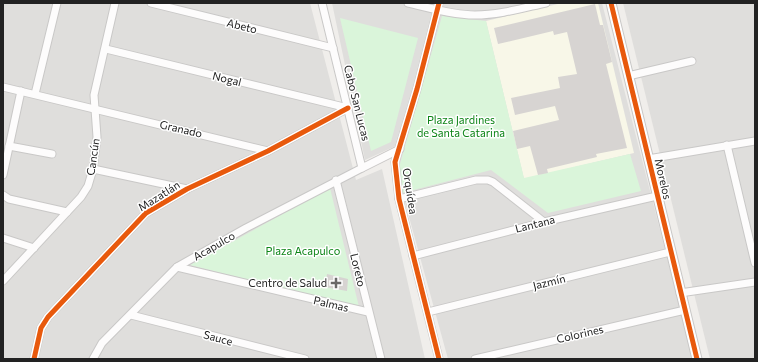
<svg xmlns="http://www.w3.org/2000/svg" width="758" height="362" font-family="Commissioner,sans-serif">
  <style>
    .residential { fill: #dfdedc }
    .education { fill: #f8f7e8 }
    .park { fill: #daf5da }
    .building { fill: #d7d4d2 }
    .lines { fill: none; stroke-linecap: round; stroke-linejoin: round }
    .minor-casing { stroke: #c9c8c7; stroke-width: 9 }
    .tertiary-casing { stroke: #c9c8c7; stroke-width: 11 }
    .minor { stroke: #fdfcfc; stroke-width: 7 }
    .tertiary { stroke: #fdfcfc; stroke-width: 9 }
    .cycleway-casing { stroke: #fff; stroke-width: 8 }
    .cycleway { stroke: #e8590c; stroke-width: 5 }
    .poi-dot { fill: #6a6968; stroke: #fff; stroke-width: 1.5 }
    .labels { text-anchor: middle; stroke-width: 3; stroke-linejoin: round; paint-order: stroke }
    .street-label { font-size: 11px; fill: #222; stroke: #fff }
    .park-label { font-size: 11px; fill: #0c8416; stroke: #fff }
    .poi-label { font-size: 11px; fill: #222; stroke: #fff; text-anchor: end }
  </style>
  <rect width="100%" height="100%" fill="#f0eeeb"/>
  <!-- residential -->
  <g class="residential">
    <path d="M3,3H310L356,180L382,169L425,359H3Z"/>
    <path d="M332,3H602L693,359H448L400,184V144L365,160Z"/>
    <path d="M623,3H755V359H710Z"/>
  </g>
  <!-- education -->
  <path class="education" d="M562,3H598L634,153L524,179L486,21Z"/>
  <!-- park -->
  <g class="park">
    <path d="M442,16L486,21L524,178L630,154L641,191L548,213L491,170L402,193L400,184V164Z"/>
    <path d="M340,18L418,38L391,142L371,151Z"/>
    <path d="M330,188L359,307L190,265Z"/>
  </g>
  <!-- building -->
  <g class="building">
    <path d="M595,4L600,25H603L612,62L606,64L627,148L596,154L597,157L547,169L548,173L538,175L530,146L517,149L513,131L559,120L555,106L515,115L511,98L560,88L558,77L577,74L567,32L554,35L553,31L498,44L494,28Z"/>
    <path d="M327,274L348,279L347,291L325,287Z"/>
  </g>
  <g class="lines">
    <!-- minor casing -->
    <g class="minor-casing">
      <g id="minor">
        <path d="M151,3L333,48"/>
        <path d="M322,3L362,168L400,149"/>
        <path d="M408,3C430,8 453,15 475,15C499,15 523,8 546,3"/>
        <path d="M106,49L348,108"/>
        <path d="M628,76L692,61"/>
        <path d="M3,87L268,151"/>
        <path d="M35,94L57,3"/>
        <path d="M727,145L755,263"/>
        <path d="M9,146L52,154"/>
        <path d="M648,159L755,141"/>
        <path d="M93,169L187,189"/>
        <path d="M3,175L21,91"/>
        <path d="M336,180L381,359"/>
        <path d="M3,195L9,199L67,212"/>
        <path d="M399,199L476,180H488L493,182L544,222"/>
        <path d="M3,238L34,248"/>
        <path d="M413,256L544,222L657,196"/>
        <path d="M177,267L368,312"/>
        <path d="M3,281L81,197L88,186L93,169L97,137L94,95L115,3"/>
        <path d="M680,293L755,282"/>
        <path d="M428,312L670,252"/>
        <path d="M131,315L305,359"/>
        <path d="M34,359L41,328L48,317L146,213L187,189L268,151L348,108"/>
        <path d="M93,359L102,343L177,267L246,228L362,168"/>
        <path d="M439,359L399,199L395,162L417,89L439,3"/>
        <path d="M475,359L685,310"/>
      </g>
    </g>
    <!-- tertiary casing -->
    <g class="tertiary-casing">
      <path id="tertiary" d="M611,3L697,359"/>
    </g>
    <!-- minor -->
    <use href="#minor" class="minor"/>
    <!-- tertiary -->
    <use href="#tertiary" class="tertiary"/>
    <!-- cycleway casing -->
    <g class="cycleway-casing">
      <g id="cycleway">
        <path d="M611,3L697,359"/>
        <path d="M34,359L41,328L48,317L146,213L187,189L268,151L348,108"/>
        <path d="M439,359L399,199L395,162L417,89L439,3"/>
      </g>
    </g>
    <!-- cycleway -->
    <use href="#cycleway" class="cycleway"/>
  </g>
  <!-- markers -->
  <path class="poi-dot" d="M334 277h4v4h4v4h-4v4h-4v-4h-4v-4h4z"/>
  <g class="labels">
    <!-- street labels -->
    <g class="street-label">
      <text transform="translate(242 26) rotate(14)" y="4">Abeto</text>
      <text transform="translate(227 79) rotate(14)" y="4">Nogal</text>
      <text transform="translate(357 103) rotate(76)" y="4">Cabo San Lucas</text>
      <text transform="translate(181 129) rotate(13)" y="4">Granado</text>
      <text transform="translate(93 157) rotate(-82)" y="4">Cancún</text>
      <text transform="translate(663 179) rotate(77)" y="4">Morelos</text>
      <text transform="translate(410 191) rotate(81)" y="4">Orquídea</text>
      <text transform="translate(159 196) rotate(-32)" y="4">Mazatlán</text>
      <text transform="translate(535 224) rotate(-14)" y="4">Lantana</text>
      <text transform="translate(214 246) rotate(-30)" y="4">Acapulco</text>
      <text transform="translate(358 270) rotate(76)" y="4">Loreto</text>
      <text transform="translate(549 282) rotate(-14)" y="4">Jazmín</text>
      <text transform="translate(331 304) rotate(13)" y="4">Palmas</text>
      <text transform="translate(580 334) rotate(-13)" y="4">Colorines</text>
      <text transform="translate(218 338) rotate(15)" y="4">Sauce</text>
    </g>
    <!-- park labels -->
    <g class="park-label">
      <text x="461" y="124">Plaza Jardines<tspan x="461" dy="13">de Santa Catarina</tspan></text>
      <text x="303" y="255">Plaza Acapulco</text>
    </g>
    <!-- poi labels -->
    <g class="poi-label">
      <text x="327" y="287">Centro de Salud</text>
    </g>
  </g>
  <!-- border -->
  <rect width="758" height="362" fill="none" stroke="#222222" stroke-width="8"/>
</svg>
